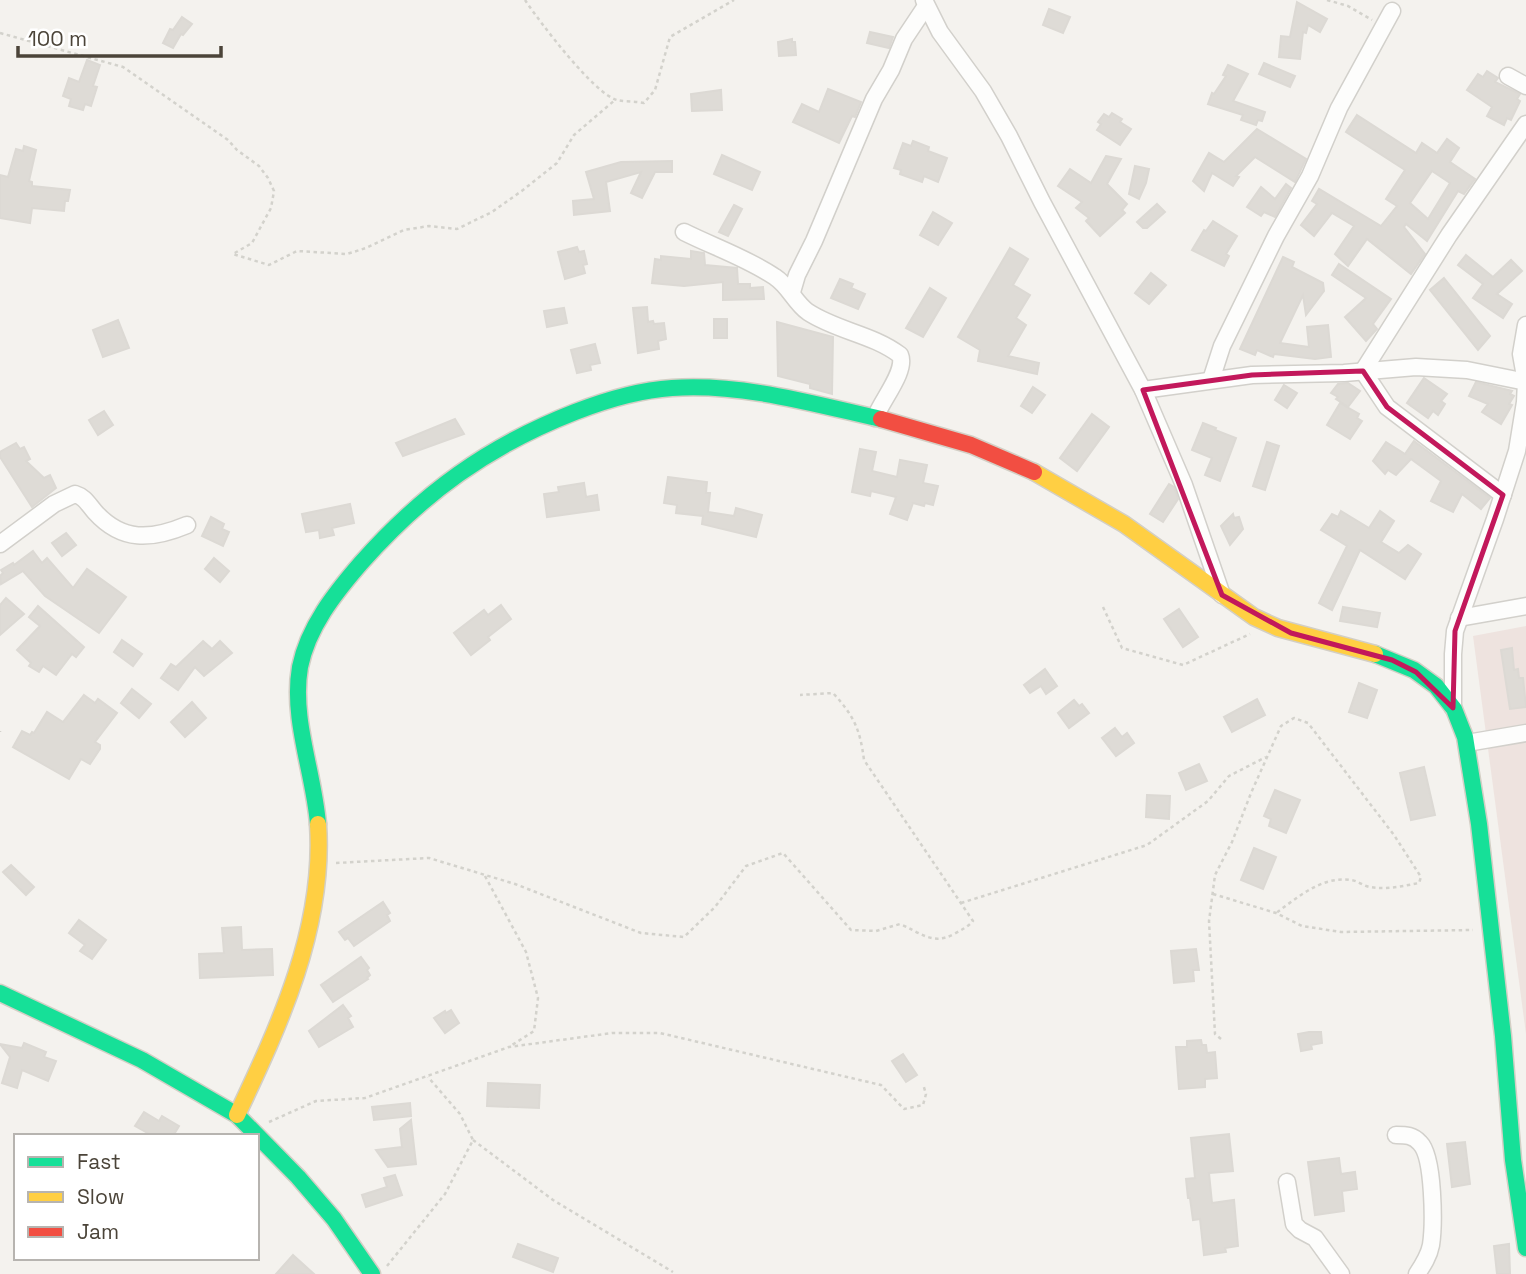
<svg xmlns="http://www.w3.org/2000/svg" width="1526" height="1274" font-family="'Space Grotesk',sans-serif">
  <style>
    .medical { fill: #eee3df }
    .building { fill: #dedbd6; stroke: #dcd9d4; stroke-width: 2; fill-rule: evenodd }
    .lines { fill: none; stroke-linecap: round; stroke-linejoin: round }
    .street-casing { stroke: #d2d0cb; stroke-width: 19 }
    .fast-casing { stroke: #d3cfc5; stroke-width: 19 }
    .slow-casing { stroke: #d3cfc5; stroke-width: 19 }
    .jam-casing { stroke: #d3cfc5; stroke-width: 19 }
    .path { stroke: #d3d2cc; stroke-width: 2.5; stroke-dasharray: 3.5 3.5; stroke-linecap: butt }
    .street { stroke: #fdfdfc; stroke-width: 16 }
    .fast { stroke: #16e098; stroke-width: 16 }
    .slow { stroke: #ffcf43; stroke-width: 16 }
    .jam { stroke: #f24e42; stroke-width: 16 }
    .marked { fill: none; stroke: #c2185b; stroke-width: 5; stroke-linejoin: round }
  </style>
  <rect width="100%" height="100%" fill="#f4f2ee"/>
  <!-- medical -->
  <path class="medical" d="M1526,626V1034L1473,636Z"/>
  <!-- building -->
  <g class="building">
    <path d="M1297,2L1327,19L1320,32L1308,25L1306,33L1303,32L1300,59L1279,57L1281,36L1290,37Z"/>
    <path d="M1049,9L1070,17L1063,33L1043,25Z"/>
    <path d="M182,17L192,24L183,35L181,34L173,48L163,43L170,29L173,30Z"/>
    <path d="M870,32L893,37L889,48L867,43Z"/>
    <path d="M792,39V42H795L796,55L779,56L778,42Z"/>
    <path d="M87,60L100,65L93,86L97,87L91,106L85,104L83,110L69,106L71,99L63,96L69,78L79,82Z"/>
    <path d="M1264,63L1295,76L1290,87L1259,74Z"/>
    <path d="M1228,65L1248,74L1233,101L1265,112L1262,121L1258,120L1256,125L1241,120L1243,115L1208,104L1212,93L1214,94L1226,76L1223,75Z"/>
    <path d="M1487,71L1498,78L1495,82L1520,94L1517,99L1520,101L1511,120L1507,118L1504,125L1487,116L1492,107L1467,90L1478,74L1483,77Z"/>
    <path d="M828,89L861,102L855,117L852,116L839,143L793,122L802,104L819,112Z"/>
    <path d="M721,90L722,110L692,111L691,94Z"/>
    <path d="M1112,113L1122,119L1120,122L1131,129L1120,145L1097,130L1101,124L1098,122L1104,114L1109,117Z"/>
    <path d="M1357,115L1416,153L1422,143L1437,153L1447,139L1459,148L1450,162L1475,179L1464,194L1458,191L1427,241L1406,224L1404,227L1425,254L1411,274L1367,239L1348,266L1335,254L1354,226L1332,213L1314,236L1301,225L1317,204L1312,201L1319,189L1381,226L1397,206L1386,199L1405,170L1346,132ZM1432,171L1450,183L1428,219L1410,203Z"/>
    <path d="M1257,129L1306,159L1295,182L1255,157L1236,176L1239,177L1233,186L1212,173L1204,191L1193,181L1209,153L1224,162Z"/>
    <path d="M913,141L929,147L928,151L947,158L938,182L924,176L922,182L900,174L901,170L894,168L903,143L911,146Z"/>
    <path d="M24,146L36,150L29,181L32,182V186L70,190L68,201H65L64,211L32,208L30,223L0,218V175L8,177L16,149L23,151Z"/>
    <path d="M722,155L760,172L752,190L714,174Z"/>
    <path d="M1106,156L1121,159L1107,184L1127,204L1122,210L1125,213L1100,236L1086,221L1089,218L1076,208L1082,202L1058,186L1070,169L1091,183Z"/>
    <path d="M672,161V172H655L642,198L631,193L641,172L606,182L610,211L574,215L573,201L594,199L586,172L621,162Z"/>
    <path d="M1135,166L1149,169L1146,183L1139,199L1129,194Z"/>
    <path d="M1286,184L1291,188L1275,217L1264,212L1261,216L1247,207L1261,187L1275,199Z"/>
    <path d="M1157,204L1165,212L1147,228H1143L1137,222Z"/>
    <path d="M734,205L742,209L728,236L719,232Z"/>
    <path d="M933,212L952,223L938,245L920,235Z"/>
    <path d="M1213,221L1237,236L1226,254L1229,256L1224,266L1192,250L1204,230L1206,231Z"/>
    <path d="M577,247L579,252L584,251L587,264L583,265L585,273L565,279L558,252Z"/>
    <path d="M1010,248L1028,259L1013,285L1030,295L1016,318L1026,325L1008,356L1039,363L1037,374L978,361L980,350L958,337Z"/>
    <path d="M691,251L704,253L705,265L737,268L738,284H750V288L763,287L764,299L723,300V282L684,286L652,283L655,259L661,260V256L691,259Z"/>
    <path d="M1466,255L1493,277L1511,260L1522,271L1497,294L1512,304L1503,318L1473,298L1483,284L1458,265Z"/>
    <path d="M1283,257L1294,262L1292,267L1323,283L1324,291L1306,315L1303,295L1280,343L1309,347L1307,327L1328,325L1331,357L1315,359L1274,354L1273,357L1257,350L1255,355L1240,349Z"/>
    <path d="M1339,264L1391,299L1373,324L1377,329L1366,341L1345,317L1366,298L1332,275Z"/>
    <path d="M1151,273L1166,285L1149,304L1135,293Z"/>
    <path d="M1444,278L1490,336L1478,350L1430,290Z"/>
    <path d="M840,279L853,284L851,288L865,294L858,309L831,298Z"/>
    <path d="M930,288L946,298L923,337L906,328Z"/>
    <path d="M647,307L648,322L653,321L654,324L664,323L666,339L658,341L659,349L638,353L633,308Z"/>
    <path d="M564,308L567,323L547,327L544,311Z"/>
    <rect x="714" y="319" width="13" height="19"/>
    <path d="M118,320L129,348L103,357L93,330Z"/>
    <path d="M777,322L833,337L832,394L810,388V384L778,376Z"/>
    <path d="M595,344L600,363L590,365L591,370L577,373L571,350Z"/>
    <path d="M1424,378L1447,394L1441,401L1445,404L1438,415L1433,411L1428,418L1407,403Z"/>
    <path d="M1476,382L1512,391L1510,394L1514,396L1509,404L1512,405L1501,424L1482,412L1488,404L1469,396Z"/>
    <path d="M1348,383L1360,391L1348,407L1336,399L1338,397L1331,393L1338,384Z"/>
    <path d="M1284,385L1297,393L1287,408L1275,400Z"/>
    <path d="M1033,387L1045,395L1032,413L1021,406Z"/>
    <path d="M1340,403L1359,414L1357,418L1362,421L1350,439L1327,425Z"/>
    <path d="M104,411L113,425L98,435L89,420Z"/>
    <path d="M1092,414L1109,427L1077,471L1060,458Z"/>
    <path d="M455,419L464,434L403,456L396,443Z"/>
    <path d="M1203,423L1216,428L1215,430L1236,438L1220,481L1205,475L1212,458L1192,450Z"/>
    <path d="M1414,441L1490,498L1481,509L1462,494L1453,512L1431,501L1441,481L1411,459L1396,475L1388,470L1385,474L1373,461L1386,442L1405,454Z"/>
    <path d="M1267,442L1279,446L1265,490L1253,486Z"/>
    <path d="M16,443L20,449L24,447L30,459L26,461L44,478L50,475L56,488L32,507L0,457V452Z"/>
    <path d="M860,449L876,452L872,471L897,477L900,460L927,465L923,483L938,486L933,505L925,503L924,506L913,503L907,520L890,514L896,497L871,491L870,496L852,492Z"/>
    <path d="M668,477L707,482L706,493H710L708,512L734,516L736,508L762,515L756,537L702,524L703,516L676,513L677,505L664,503Z"/>
    <path d="M584,483L586,497L597,495L599,510L547,517L544,494L559,492L558,487Z"/>
    <path d="M1169,484L1174,487L1178,499L1163,522L1150,514Z"/>
    <path d="M350,504L354,523L332,528L334,535L320,538L319,530L306,532L302,514Z"/>
    <path d="M1341,511L1369,528L1380,511L1394,521L1381,542L1399,553L1408,545L1421,554L1405,579L1360,550L1332,610L1319,603L1347,546L1321,530L1332,514L1338,517Z"/>
    <path d="M1233,514L1234,518L1239,517L1243,529L1230,545L1221,526Z"/>
    <path d="M211,517L224,524L222,529L229,532L223,546L202,536Z"/>
    <path d="M66,533L76,545L62,556L52,543Z"/>
    <path d="M33,551L42,563L47,558L73,588L87,569L126,597L99,633L45,596L23,571L1,584L0,576L3,573L1,570L13,563L14,565Z"/>
    <path d="M214,558L229,571L220,582L205,569Z"/>
    <path d="M6,598L24,614L0,635V605Z"/>
    <path d="M501,605L511,619L488,637L490,640L471,655L454,633L484,610L488,615Z"/>
    <path d="M38,606L84,647L76,657L72,654L56,675L43,666L39,672L29,666L31,663L17,650L40,626L29,617Z"/>
    <path d="M1343,607L1380,613L1377,627L1340,621Z"/>
    <path d="M1179,609L1198,637L1183,647L1164,619Z"/>
    <path d="M122,640L142,654L133,666L114,652Z"/>
    <path d="M203,641L212,649L220,641L232,653L204,676L195,667L178,690L161,678L171,664L176,667Z"/>
    <path d="M1512,648L1514,670L1518,669L1519,678H1523L1526,707L1510,709L1501,650Z"/>
    <path d="M1045,669L1057,686L1046,694L1041,686L1030,693L1024,685Z"/>
    <path d="M1359,683L1377,690L1367,718L1349,712Z"/>
    <path d="M132,689L151,704L139,718L121,703Z"/>
    <path d="M84,695L95,703L98,699L117,713L95,742L100,745V749L90,764L81,759L69,779L13,747L22,731L30,735L32,732L34,733L47,712L63,722Z"/>
    <path d="M1257,699L1265,715L1232,732L1224,717Z"/>
    <path d="M1074,700L1079,706L1082,704L1089,713L1069,728L1058,713Z"/>
    <path d="M192,702L206,718L185,737L171,722Z"/>
    <path d="M1115,728L1122,737L1127,733L1134,743L1116,756L1102,738Z"/>
    <path d="M1199,764L1207,781L1186,790L1179,773Z"/>
    <path d="M1424,767L1435,815L1411,820L1400,773Z"/>
    <path d="M1275,790L1300,800L1286,833L1269,826L1271,819L1264,816Z"/>
    <path d="M1147,795L1170,796L1169,819L1146,817Z"/>
    <path d="M1254,848L1276,857L1263,889L1241,880Z"/>
    <path d="M11,865L34,887L26,895L3,872Z"/>
    <path d="M383,902L390,913L387,915L390,921L354,946L348,938L345,940L339,932Z"/>
    <path d="M79,920L106,940L92,959L80,951L85,945L69,933Z"/>
    <path d="M241,927L242,950L272,949L273,975L200,978L199,954L224,953L222,928Z"/>
    <path d="M1196,949L1199,970H1193L1194,981L1174,983L1171,951Z"/>
    <path d="M361,957L369,968L367,970L370,975L367,978L368,979L333,1002L321,985Z"/>
    <path d="M343,1005L351,1016L348,1018L353,1027L319,1047L309,1031Z"/>
    <path d="M451,1010L459,1023L445,1033L434,1018L445,1011L446,1013Z"/>
    <path d="M1309,1032H1321L1322,1043L1311,1045L1312,1049L1301,1051L1298,1034Z"/>
    <path d="M1201,1040L1202,1045H1206L1207,1053L1215,1052L1217,1078L1205,1079V1087L1179,1089L1176,1047H1187V1041Z"/>
    <path d="M24,1043L46,1052L44,1057L56,1061L48,1081L22,1070L17,1088L2,1083L10,1057L0,1044L22,1048Z"/>
    <path d="M903,1054L917,1075L906,1082L892,1061Z"/>
    <path d="M488,1083L540,1085L539,1108L487,1106Z"/>
    <path d="M410,1103L411,1116L374,1120L372,1107Z"/>
    <path d="M144,1112L159,1121L162,1116L179,1126L173,1136H153L135,1126Z"/>
    <path d="M411,1120L416,1164L388,1167L376,1150L402,1147L400,1129Z"/>
    <path d="M1229,1134L1233,1171L1209,1173L1212,1203L1234,1200L1238,1246L1225,1248L1226,1252L1204,1255L1200,1219L1193,1220L1190,1198H1188L1186,1179L1195,1178L1191,1138Z"/>
    <path d="M1465,1142L1470,1184L1452,1187L1447,1144Z"/>
    <path d="M1339,1158L1341,1174L1355,1172L1357,1189L1342,1191L1344,1211L1315,1215L1308,1162Z"/>
    <path d="M395,1175L402,1195L366,1207L362,1195L387,1187L384,1178Z"/>
    <path d="M518,1244L558,1258L553,1272L513,1257Z"/>
    <path d="M1509,1244L1510,1274H1497L1494,1246Z"/>
    <path d="M293,1255L314,1274H276Z"/>
  </g>
  <g class="lines">
    <!-- street casing -->
    <g class="street-casing">
      <g id="street">
        <path d="M924,0L940,32L983,91L1009,136L1042,202L1143,390L1184,485L1222,595"/>
        <path d="M1508,76L1526,86"/>
        <path d="M684,232C714,247 747,258 775,277C789,286 795,303 808,312C837,331 872,334 900,355C907,371 881,401 875,418"/>
        <path d="M792,292L797,275L814,241L874,99L891,70L904,39L926,6"/>
        <path d="M1211,380L1222,346L1276,236L1310,176L1339,108L1392,11"/>
        <path d="M1143,390L1252,375L1344,373L1416,367L1467,370L1526,382"/>
        <path d="M1503,495L1387,407L1363,371L1449,235L1526,124"/>
        <path d="M0,544L54,504L75,494C85,497 88,504 95,512C122,542 151,540 187,525"/>
        <path d="M1459,618L1526,606"/>
        <path d="M1453,708V654L1455,631L1495,519L1517,451L1525,402L1526,382L1521,354L1526,325"/>
        <path d="M1467,743L1526,733"/>
        <path d="M1396,1135C1406,1135 1413,1135 1420,1143C1434,1157 1434,1225 1431,1245C1429,1256 1423,1265 1417,1274"/>
        <path d="M1287,1182L1294,1224L1300,1230L1315,1238L1341,1274"/>
      </g>
    </g>
    <!-- fast casing -->
    <g class="fast-casing">
      <g id="fast">
        <path d="M1375,654L1414,670L1436,686L1454,709L1465,737L1479,824L1503,1036L1513,1160L1526,1248"/>
        <path d="M318,824C314,773 291,719 300,667C308,627 335,593 361,563C423,493 488,446 575,412C606,400 639,390 672,388C742,383 814,404 881,419"/>
        <path d="M0,993L142,1060L237,1115L298,1177L334,1219L372,1274"/>
      </g>
    </g>
    <!-- slow casing -->
    <g class="slow-casing">
      <g id="slow">
        <path d="M1034,472L1124,524L1254,617L1278,628L1375,654"/>
        <path d="M237,1115C280,1024 325,927 318,824"/>
      </g>
    </g>
    <!-- jam casing -->
    <g class="jam-casing">
      <path id="jam" d="M881,419L971,445L1034,472"/>
    </g>
    <!-- path -->
    <g class="path">
      <path d="M525,0C539,21 594,94 617,100C625,102 635,101 644,103L655,90L670,37L734,0"/>
      <path d="M1327,0L1348,6L1372,20"/>
      <path d="M0,33L123,67L228,140L237,150L259,166L268,178L274,191L271,208L252,243L233,254L269,265L297,251L347,254L366,248L404,230L429,226L457,229L492,212L523,190L557,163L574,135L615,100"/>
      <path d="M1103,607L1122,648L1183,665L1250,634"/>
      <path d="M0,732V731"/>
      <path d="M336,863L429,858L515,884L641,933L684,937L715,907L746,866L783,853L851,930L876,931L900,924C920,932 932,946 954,934C961,930 968,927 973,921L864,760C860,729 854,716 833,693L800,695"/>
      <path d="M485,876L526,952L538,998L534,1031L512,1045"/>
      <path d="M1213,894L1276,913L1302,926L1341,932L1473,930"/>
      <path d="M961,903L1147,845L1208,801L1229,776L1266,757"/>
      <path d="M1221,1039L1215,1034L1209,921L1215,875L1232,842L1251,793L1281,726L1294,718L1308,723L1394,835L1421,877L1419,883C1403,886 1387,890 1370,887C1363,886 1357,880 1350,880C1321,876 1297,898 1276,913"/>
      <path d="M269,1122L316,1101L365,1098L509,1047L612,1033H660L881,1085L904,1109L923,1105L926,1094L923,1084"/>
      <path d="M473,1140L553,1200L673,1272"/>
      <path d="M387,1266L445,1194L473,1140L460,1114L428,1077"/>
    </g>
    <!-- street -->
    <use href="#street" class="street"/>
    <!-- fast -->
    <use href="#fast" class="fast"/>
    <!-- slow -->
    <use href="#slow" class="slow"/>
    <!-- jam -->
    <use href="#jam" class="jam"/>
  </g>
  <!-- marked area -->
  <path class="marked" d="M1363,371L1387,407L1503,495L1455,631L1453,708L1416,672L1392,660L1291,633L1222,595L1143,390L1252,375Z"/>
  <!-- legend -->
  <rect x="14" y="1134" width="245" height="126" fill="#ffffff" stroke="#b7b4b0" stroke-width="2"/>
  <rect x="28" y="1157" width="35" height="10" fill="#16e098" stroke="#b7b4b0" stroke-width="2"/>
  <text x="77" y="1169" font-size="21" fill="#4b4439">Fast</text>
  <rect x="28" y="1192" width="35" height="10" fill="#ffcf43" stroke="#b7b4b0" stroke-width="2"/>
  <text x="77" y="1204" font-size="21" fill="#4b4439">Slow</text>
  <rect x="28" y="1227" width="35" height="10" fill="#f24e42" stroke="#b7b4b0" stroke-width="2"/>
  <text x="77" y="1239" font-size="21" fill="#4b4439">Jam</text>
  <!-- scale -->
  <path d="M18 46v10h203v-10" fill="none" stroke="#4b4439" stroke-width="3.5"/>
  <text x="28" y="46" font-size="21" fill="#4b4439" stroke="#ffffff" stroke-width="5" paint-order="stroke">100 m</text>
</svg>
